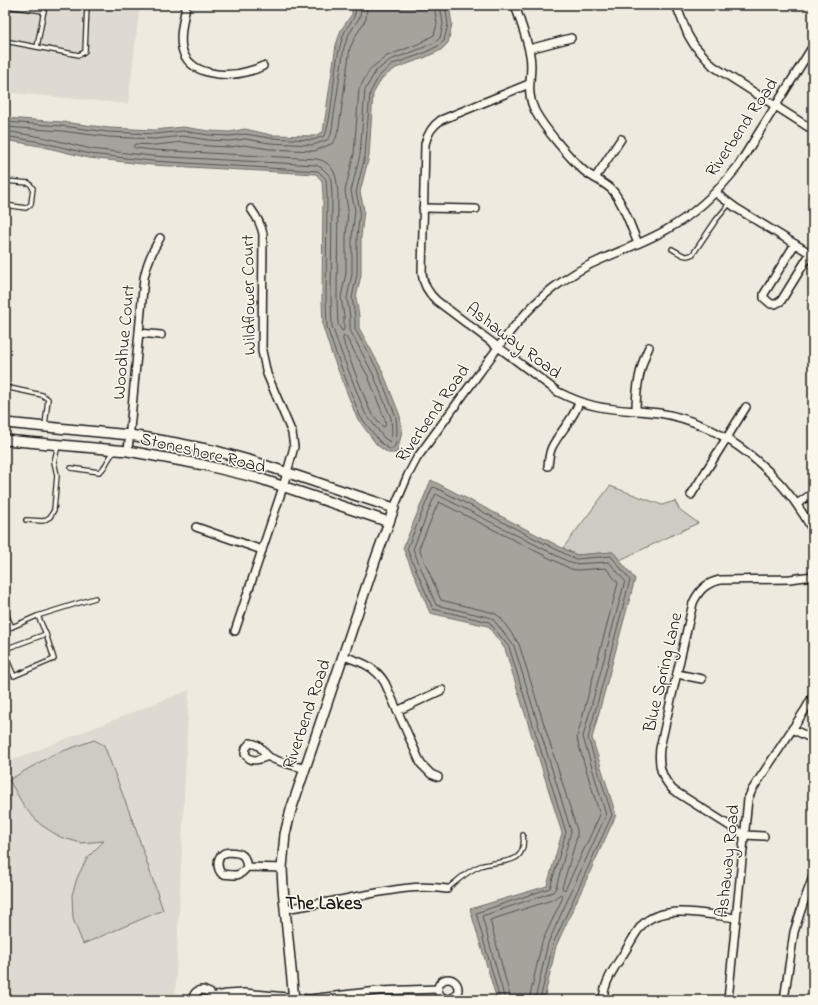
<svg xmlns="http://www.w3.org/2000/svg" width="818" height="1005" font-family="'Indie Flower',sans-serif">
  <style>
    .built { fill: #dedad1 }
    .green { fill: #ceccc2; stroke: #75746f }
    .water { fill: #a6a39d; stroke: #6f6d69 }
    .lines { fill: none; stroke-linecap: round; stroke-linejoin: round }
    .shore { stroke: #535250; stroke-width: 1 }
    .service-casing { stroke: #1c1c1c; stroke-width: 6 }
    .minor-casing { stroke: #1c1c1c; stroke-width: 10 }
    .tertiary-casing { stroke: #1c1c1c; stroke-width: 12 }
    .service { stroke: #fbf7ec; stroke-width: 3.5 }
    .minor { stroke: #fbf7ec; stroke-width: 7 }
    .tertiary { stroke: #fbf7ec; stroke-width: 9 }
    .labels { text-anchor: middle; stroke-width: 3; stroke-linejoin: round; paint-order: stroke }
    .street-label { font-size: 18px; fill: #1c1c1c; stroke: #fbf7ec }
    .neighbourhood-label { font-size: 19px; font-weight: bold; fill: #1c1c1c; stroke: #fbf7ec }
  </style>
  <rect width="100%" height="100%" fill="#eeeadf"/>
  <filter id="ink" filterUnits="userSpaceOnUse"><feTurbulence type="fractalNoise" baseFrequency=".025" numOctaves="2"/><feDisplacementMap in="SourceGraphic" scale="8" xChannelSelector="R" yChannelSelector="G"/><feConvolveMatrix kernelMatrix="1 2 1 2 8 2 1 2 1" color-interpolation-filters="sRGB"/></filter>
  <g filter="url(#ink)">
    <!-- built -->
    <g class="built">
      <path d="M5,5H140L128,104L5,92Z"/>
      <path d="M189,690L175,1000H5V763Z"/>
    </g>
    <!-- green -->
    <g class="green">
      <path d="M610,486L662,505L675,501L679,509L698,523L620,560L613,552L577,555L563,548Z"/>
      <path d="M94,740L104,745L135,827L163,910L83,944L73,919L72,895L77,878L87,858L104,841L81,843L60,837L41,825L25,808L9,780L52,755Z"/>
    </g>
    <!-- water -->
    <g class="water">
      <path d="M352,5H449L452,24L448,43L441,50L424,58L396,68L382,78L373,94L369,156L360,192L364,210L361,237V275L356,298L359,316V328L382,370L400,416L402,431L397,453H388L377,445L357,418L331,352L323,327L322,300L323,195L322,181L316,174L152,165L89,158L40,146L5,140V118L63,122L109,128L155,130L183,127L209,131L230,132L245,129L271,135L314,136L323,132L336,45L341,30L352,14Z"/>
      <path d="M431,480L576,555L613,552L635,579L592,738L616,815L556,946L544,1000H497L470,909L547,886L562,833L505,649L488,626L430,613L403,548Z"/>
    </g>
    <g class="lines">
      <!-- shore -->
      <g class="shore">
        <path d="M367,5L366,19L355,37L350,48L339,127L336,138L333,143L315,151L269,149L244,145L230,147L208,146L183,142L156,145L135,144L133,146L135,148L153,150L317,159C336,163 337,180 338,195L337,300L338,324L342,331L344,330V317L341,297L346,273V237L348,210L345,191L354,154L359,89L370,69L387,56L418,44L434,35L437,24L434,5"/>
        <path d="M5,122L62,126L108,132L155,134L183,131L209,135L230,136L245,134L270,138L313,140L324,136L326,133C335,101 332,67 343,36C348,22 356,22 356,5"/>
        <path d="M5,127L62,131L108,137L155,139L183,136L208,140L230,141L245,139L270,143L313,145L327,140L331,135L344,47L349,34L360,17L361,5"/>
        <path d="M5,131L42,137L91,149L152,156L316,165L322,168L329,175L331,180L332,195L331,300L332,326L340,349L365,413L384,438L390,442L392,431L391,418L373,374L350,330V317L347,298L352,274V237L355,210L351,191L360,155L365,90L375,72L390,60L420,49L435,42L440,38L443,24L440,5"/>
        <path d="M5,136L41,142L90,154L152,161L318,171L326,179L327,195L326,300L327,327L335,351L360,416L380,442L389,449H393L396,443L397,431L396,417L378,371L355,329V316L352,298L357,274V237L360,210L356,192L365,156L370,93L379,76L393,64L422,54L438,46L444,41L448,24L445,5"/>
        <path d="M344,336L346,337L368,376L385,420L386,425L384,427L382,426L370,411L345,347L343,339Z"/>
        <path d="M439,502L571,569L577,570L606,568L618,583L577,737L578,743L600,815L565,890L562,888L577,837V830L519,644L500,617L494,613L441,600L419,549Z"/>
        <path d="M500,1000L476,913L550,888L566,832L509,647L489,622L433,609L407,549L432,488L434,487L575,559L611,556L630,580L588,738L612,815L553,944L540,1000"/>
        <path d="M505,1000L482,916L553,892L556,888L571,831L514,646L492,618L436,605L413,549L435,495L436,494L573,564L609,562L625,581L583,737L606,815L548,943L535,1000"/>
        <path d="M511,1000L490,920L552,900L561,894L563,897L542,942L529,1000"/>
      </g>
      <!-- service casing -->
      <g class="service-casing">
        <g id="service">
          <path d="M5,6L44,11"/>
          <path d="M5,41L79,55L83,53L85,51L87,5"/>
          <path d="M37,47L45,5"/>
          <path d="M5,181L29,183L33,188L31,204L26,208L5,205"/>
          <path d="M672,249C680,253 685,259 693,254L716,220L730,203"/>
          <path d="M5,387L42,395L48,399L45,426"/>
          <path d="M71,468L99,472C107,468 107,457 115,452"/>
          <path d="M26,520L43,521L50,517L54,510L57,475L54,462L58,446"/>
          <path d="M5,612L12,627"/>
          <path d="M5,630L37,616L95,598"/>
          <path d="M5,649L46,634L38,616"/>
          <path d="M5,655L14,676L54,659L46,634"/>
          <path d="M447,889C457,881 467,871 480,866C502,859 527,867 523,835"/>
        </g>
      </g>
      <!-- minor casing -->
      <g class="minor-casing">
        <g id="minor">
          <path d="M186,5C184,19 179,35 182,48C188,76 227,78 249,71C254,70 259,68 263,66"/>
          <path d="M515,5C520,21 527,38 530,55C534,76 524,89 535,111C544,128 569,157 583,170C592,178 605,182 613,191C624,204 631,228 638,243"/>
          <path d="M676,5L688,35L694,45L713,66L813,130"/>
          <path d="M529,49L571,38"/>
          <path d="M529,84L441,120C432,126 428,133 425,144L422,273C423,284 428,293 437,301L558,392C570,398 582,403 595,406C616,411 638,410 659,413C724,423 783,474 813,531"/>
          <path d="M595,178L621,139"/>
          <path d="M716,193L736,208L813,255"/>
          <path d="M423,208L476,209"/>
          <path d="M795,244L764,294V298L771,304H775L781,301L810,254"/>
          <path d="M139,333L161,335"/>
          <path d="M636,411C636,388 639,368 649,347"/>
          <path d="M128,451L144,278C147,263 152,251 160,238"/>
          <path d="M548,466C549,459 549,453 552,447C560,431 574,419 579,402"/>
          <path d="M691,495L746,407"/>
          <path d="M797,504L813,493"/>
          <path d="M394,508L408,475L417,458C438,429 459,401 480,372C502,342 523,311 553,288C568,277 583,267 600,260C622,250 645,242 666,230C695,214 718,192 738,166L813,46"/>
          <path d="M196,527L262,550"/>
          <path d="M235,631L283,487L294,447L292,433L267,374L262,351L263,234C261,224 257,217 251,209"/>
          <path d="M343,656C361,662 375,666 385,683L421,764L431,774L438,777"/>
          <path d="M677,674L702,679"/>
          <path d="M397,711L442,690"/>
          <path d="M792,729L813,739"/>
          <path d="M268,756C259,760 251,763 245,754L246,748L250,743C262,745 260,749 268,756C273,761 297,766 305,769"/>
          <path d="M764,836L744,835L673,790C661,777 658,765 660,748L693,603C699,590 706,583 720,580L790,579L813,576"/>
          <path d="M247,867C246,864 246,860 244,857C241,852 227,851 223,854C216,858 217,869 222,874C234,875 239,878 247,867L282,868"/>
          <path d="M285,909C308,905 332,902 355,897C386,891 415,884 447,889"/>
          <circle cx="448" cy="989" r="10"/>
          <path d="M211,997L227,994L244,993L309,999L378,991L437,989"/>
          <path d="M193,1000C193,993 197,990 203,990L210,993L212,1000"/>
          <path d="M603,1000C604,982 614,968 624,953C630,944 635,933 642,925C663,903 709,915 736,918"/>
          <path d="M728,1000L748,799L752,790L805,710L813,696"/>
          <path d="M784,1000L794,932L803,904L813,877"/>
        </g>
      </g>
      <!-- tertiary casing -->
      <g class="tertiary-casing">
        <g id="tertiary">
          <path d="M5,423L130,435L176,443L216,451L252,461L394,508L375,561L291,810L285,834L282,868L283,888L294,1000"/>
          <path d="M5,440L128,451L204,465L258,478L389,522"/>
        </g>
      </g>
      <!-- service -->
      <use href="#service" class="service"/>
      <!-- minor -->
      <use href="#minor" class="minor"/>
      <!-- tertiary -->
      <use href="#tertiary" class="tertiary"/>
    </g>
  </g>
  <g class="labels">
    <!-- street labels -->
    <g class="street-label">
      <text transform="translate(741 127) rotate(-56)" y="6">Riverbend Road</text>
      <text transform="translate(248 295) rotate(-91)" y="6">Wildflower Court</text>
      <text transform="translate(514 340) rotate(37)" y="6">Ashaway Road</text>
      <text transform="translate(123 342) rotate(-85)" y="6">Woodhue Court</text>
      <text transform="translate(432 413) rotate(-55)" y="6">Riverbend Road</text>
      <text transform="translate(203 452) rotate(13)" y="6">Stoneshore Road</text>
      <text transform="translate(662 672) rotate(-77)" y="6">Blue Spring Lane</text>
      <text transform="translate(306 714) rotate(-71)" y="6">Riverbend Road</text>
      <text transform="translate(727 861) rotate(-84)" y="6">Ashaway Road</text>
    </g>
    <!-- neighbourhood labels -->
    <g class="neighbourhood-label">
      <text x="324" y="909">The Lakes</text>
    </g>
  </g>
  <!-- margin -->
  <rect width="818" height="1005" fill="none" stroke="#fbf7ec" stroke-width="20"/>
  <rect x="10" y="10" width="798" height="985" fill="none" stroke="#1c1c1c" stroke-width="1.5" filter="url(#ink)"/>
</svg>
